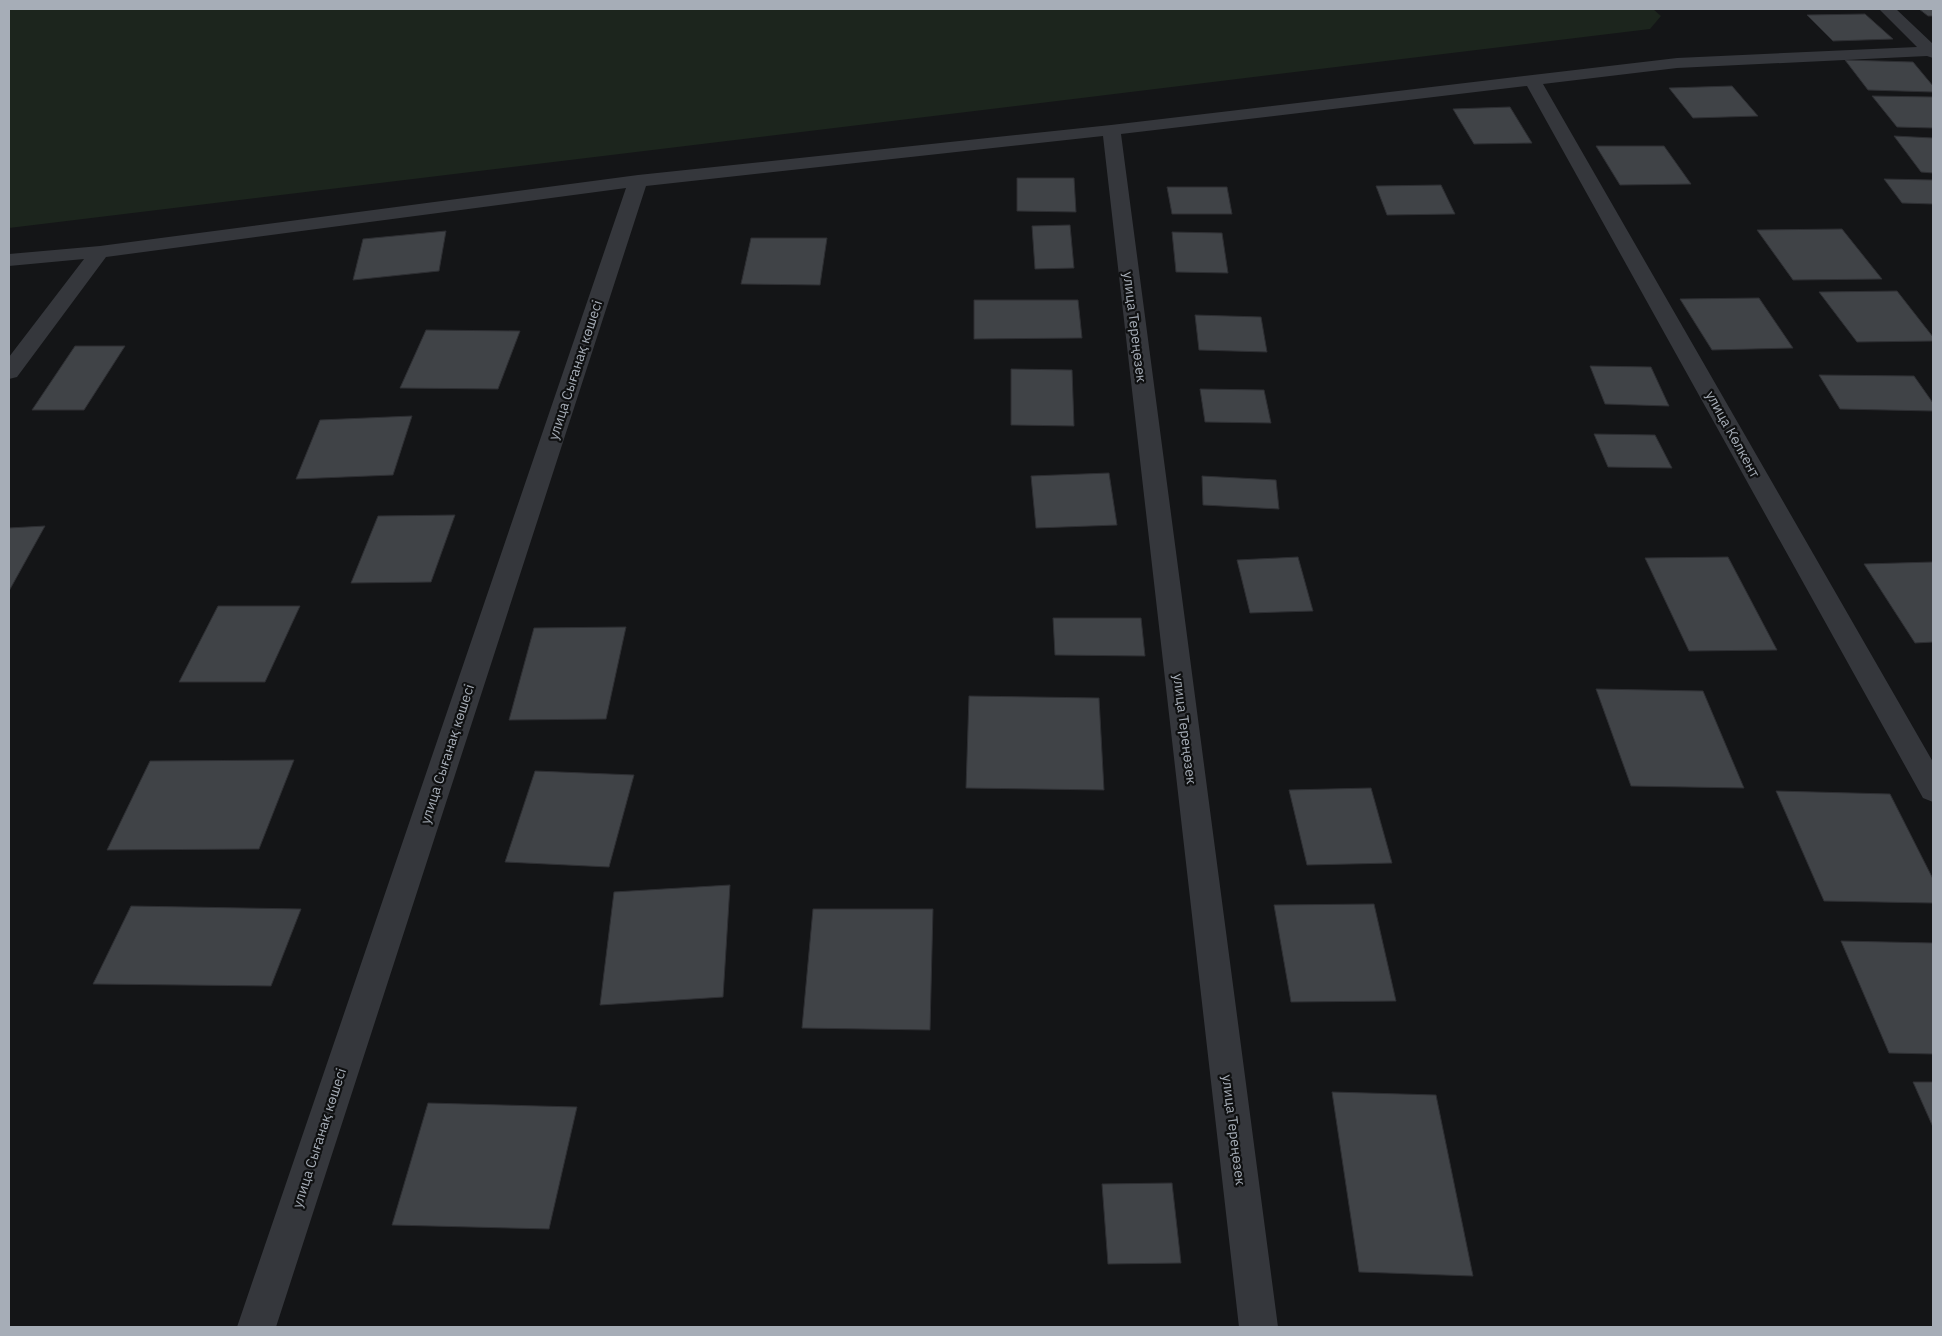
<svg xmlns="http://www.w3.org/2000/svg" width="1942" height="1336" font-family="'IBM Plex Sans',sans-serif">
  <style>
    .green { fill: #1c251d }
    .building { fill: #404347; stroke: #2e2f33 }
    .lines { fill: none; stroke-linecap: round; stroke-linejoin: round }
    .minor { fill: #35373c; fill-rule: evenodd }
    .labels { text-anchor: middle; stroke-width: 4.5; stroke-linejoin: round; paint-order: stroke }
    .street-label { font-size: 14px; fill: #a6adb7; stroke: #0f1011 }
  </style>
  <rect width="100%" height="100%" fill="#141517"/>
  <!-- green -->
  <path class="green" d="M9,9H1653L1661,16L1650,29L9,228Z"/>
  <!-- building -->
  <g class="building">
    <path d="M1919,9H1933V16H1928Z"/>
    <path d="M1865,14L1893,39L1833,41L1807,15Z"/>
    <path d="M1845,60L1913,62L1933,86V92L1868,90Z"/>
    <path d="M1732,86L1758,116L1693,118L1669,88Z"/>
    <path d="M1872,96L1933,97V128L1897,127Z"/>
    <path d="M1510,107L1532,143L1474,144L1453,109Z"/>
    <path d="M1894,136L1933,138V173L1921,172Z"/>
    <path d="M1596,146H1664L1691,184L1620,185Z"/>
    <path d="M1017,178H1074L1076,212L1017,211Z"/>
    <path d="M1884,179L1933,180V204L1902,203Z"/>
    <path d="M1441,185L1455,214L1387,215L1376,186Z"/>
    <path d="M1167,187H1227L1232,214H1172Z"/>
    <path d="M1070,225L1074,268L1035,269L1032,226Z"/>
    <path d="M1842,229L1882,279L1793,280L1757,230Z"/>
    <path d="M446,231L439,271L353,280L363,239Z"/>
    <path d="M1172,232L1222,233L1228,273L1176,272Z"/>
    <path d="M751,238H827L820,285L741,284Z"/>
    <path d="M1897,291L1933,337V341L1857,342L1819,292Z"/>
    <path d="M1759,298L1793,348L1712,350L1680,299Z"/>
    <path d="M974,300H1078L1082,338L974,339Z"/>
    <path d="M1195,315L1261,317L1267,352L1199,350Z"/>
    <path d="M426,330L520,331L498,389L400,388Z"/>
    <path d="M75,346H125L84,410H32Z"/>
    <path d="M1590,366L1651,367L1669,406L1605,404Z"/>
    <path d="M1011,369L1072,370L1074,426L1011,425Z"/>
    <path d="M1819,375L1914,376L1933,403V411L1840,409Z"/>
    <path d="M1200,389L1264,390L1271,423L1205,422Z"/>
    <path d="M412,416L393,475L296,479L320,420Z"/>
    <path d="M1594,434L1655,435L1672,468L1608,467Z"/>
    <path d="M1109,473L1117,525L1036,528L1031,476Z"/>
    <path d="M1202,476L1276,480L1279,509L1203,505Z"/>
    <path d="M455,515L431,582L351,583L378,516Z"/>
    <path d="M45,526L9,591V528Z"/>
    <path d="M1298,557L1313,611L1250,613L1237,560Z"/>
    <path d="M1728,557L1777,650L1689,651L1645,558Z"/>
    <path d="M1933,562V642L1915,643L1864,564Z"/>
    <path d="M218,606H300L265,682H179Z"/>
    <path d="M1053,618H1141L1145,656L1055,655Z"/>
    <path d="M626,627L606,719L509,720L534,628Z"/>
    <path d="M1596,689L1703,691L1744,788L1631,786Z"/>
    <path d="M969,696L1099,698L1104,790L966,788Z"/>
    <path d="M294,760L259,849L107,850L150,761Z"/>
    <path d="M535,771L634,775L609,867L505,862Z"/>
    <path d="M1371,788L1392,863L1307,865L1289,790Z"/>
    <path d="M1776,791L1890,794L1933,879V903L1824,901Z"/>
    <path d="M730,885L723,997L600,1005L614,892Z"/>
    <path d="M1374,904L1396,1001L1291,1002L1274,905Z"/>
    <path d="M131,906L301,909L271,986L93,984Z"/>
    <path d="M813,909H933L930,1030L802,1028Z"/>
    <path d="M1841,941L1933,943V1054L1889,1053Z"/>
    <path d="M1913,1082H1933V1127Z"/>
    <path d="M1332,1092L1436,1095L1473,1276L1359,1272Z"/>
    <path d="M428,1103L577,1107L549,1229L392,1225Z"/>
    <path d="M1172,1183L1181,1263L1108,1264L1102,1184Z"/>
  </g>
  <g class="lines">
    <!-- minor -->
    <path class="minor" d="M1879,9H1896L1933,44V58L1927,56L1677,68L1543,84L1933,762V802L1923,798L1527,86L1121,134L1278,1327H1239L1103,136L646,186L276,1327H237L626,188L106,257L17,377L9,379V357L84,259L9,266V254L100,246L638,175L1111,125L1677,58L1917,47Z"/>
  </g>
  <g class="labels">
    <!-- street labels -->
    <g class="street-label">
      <text transform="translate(1135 327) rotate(83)" y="5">улица Тереңөзек</text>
      <text transform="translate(575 370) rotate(-72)" y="5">улица Сығанақ көшесі</text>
      <text transform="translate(1733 434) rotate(61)" y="5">улица Көлкент</text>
      <text transform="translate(1185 729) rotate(83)" y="5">улица Тереңөзек</text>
      <text transform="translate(447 754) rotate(-72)" y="5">улица Сығанақ көшесі</text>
      <text transform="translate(1234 1130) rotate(83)" y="5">улица Тереңөзек</text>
      <text transform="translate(319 1138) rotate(-72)" y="5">улица Сығанақ көшесі</text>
    </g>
  </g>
  <!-- border -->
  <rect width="1942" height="1336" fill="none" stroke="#a6adb7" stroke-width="20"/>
</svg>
